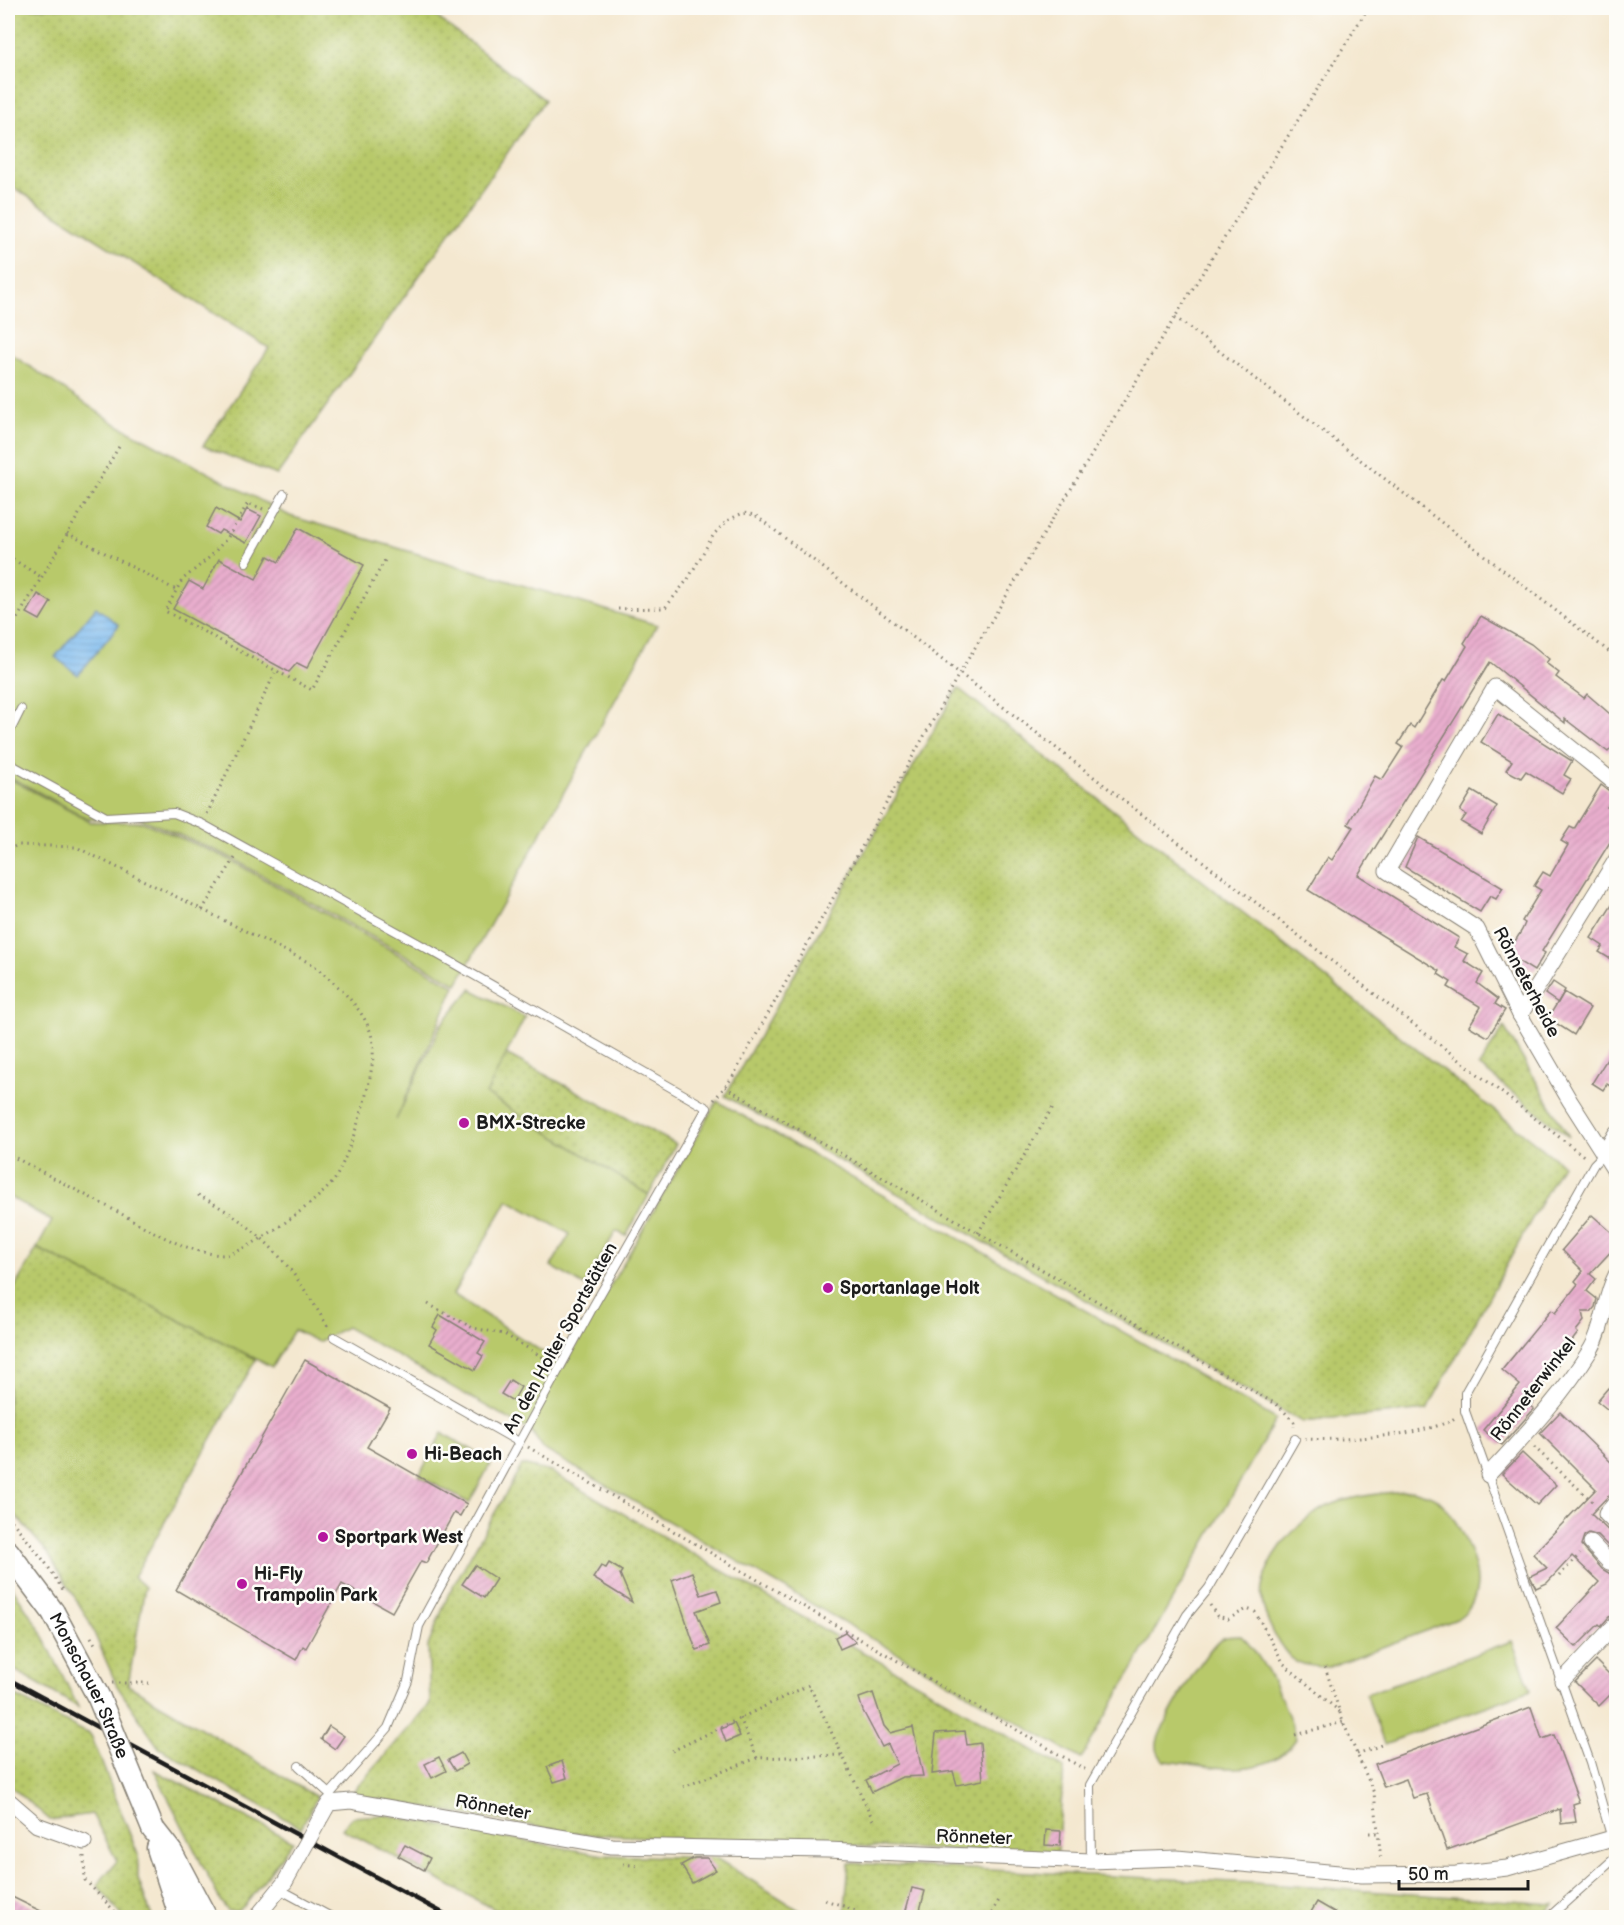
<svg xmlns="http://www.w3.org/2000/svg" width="1624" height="1925" font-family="'Balsamiq Sans',sans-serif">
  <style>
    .grass { fill: url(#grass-dots); stroke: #6a7244; stroke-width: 1.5 }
    .pitch { fill: #b8c96b; stroke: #6a7244; stroke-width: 1.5 }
    .water { fill: url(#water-rules); stroke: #4b6a85; stroke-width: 1.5 }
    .building { fill: url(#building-hatch) }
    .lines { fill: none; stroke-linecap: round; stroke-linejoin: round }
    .service-casing { stroke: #888276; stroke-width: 10 }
    .minor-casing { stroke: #888276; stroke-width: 17 }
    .secondary-casing { stroke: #888276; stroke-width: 25 }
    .path { stroke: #888276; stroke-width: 3; stroke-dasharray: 1.5 4.5; stroke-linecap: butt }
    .service { stroke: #fff; stroke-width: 8 }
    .minor { stroke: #fff; stroke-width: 15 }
    .secondary { stroke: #fff; stroke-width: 22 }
    .rail { stroke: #1c1c1c; stroke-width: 4.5 }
    .minor-bridge-casing { stroke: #888276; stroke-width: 17; stroke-linecap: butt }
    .secondary-bridge-casing { stroke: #888276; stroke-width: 25; stroke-linecap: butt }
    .minor-bridge { stroke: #fff; stroke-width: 15 }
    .secondary-bridge { stroke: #fff; stroke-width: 22 }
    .poi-dot { fill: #b5179e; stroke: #fdfcf7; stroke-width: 2 }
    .labels { text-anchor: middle; stroke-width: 5; stroke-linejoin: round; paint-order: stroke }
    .street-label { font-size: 18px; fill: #1c1c1c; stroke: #fdfcf7 }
    .poi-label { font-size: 18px; font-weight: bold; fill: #1c1c1c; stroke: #fdfcf7; text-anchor: start }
  </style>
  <defs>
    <pattern id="grass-dots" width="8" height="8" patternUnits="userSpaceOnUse" patternTransform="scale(1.5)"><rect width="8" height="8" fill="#b8c96b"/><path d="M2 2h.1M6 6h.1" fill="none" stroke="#9eac5c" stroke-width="1.8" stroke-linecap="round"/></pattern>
    <pattern id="water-rules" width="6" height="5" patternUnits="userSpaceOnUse" patternTransform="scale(1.5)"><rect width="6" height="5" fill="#7ab9ee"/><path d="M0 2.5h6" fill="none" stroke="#699ecc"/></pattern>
    <pattern id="building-hatch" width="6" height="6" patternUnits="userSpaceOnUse" patternTransform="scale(1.5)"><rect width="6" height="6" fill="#e9aece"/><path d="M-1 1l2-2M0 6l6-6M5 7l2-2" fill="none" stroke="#c795b0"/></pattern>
  </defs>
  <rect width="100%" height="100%" fill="#fdfcf7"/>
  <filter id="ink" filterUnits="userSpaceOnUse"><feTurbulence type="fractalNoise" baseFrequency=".0167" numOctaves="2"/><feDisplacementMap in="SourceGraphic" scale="12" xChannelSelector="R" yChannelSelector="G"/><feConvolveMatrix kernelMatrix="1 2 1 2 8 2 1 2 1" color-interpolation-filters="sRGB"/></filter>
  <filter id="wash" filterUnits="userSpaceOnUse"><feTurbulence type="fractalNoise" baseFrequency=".008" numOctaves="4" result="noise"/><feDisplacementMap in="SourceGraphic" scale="24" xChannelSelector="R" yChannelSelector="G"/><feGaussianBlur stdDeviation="1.35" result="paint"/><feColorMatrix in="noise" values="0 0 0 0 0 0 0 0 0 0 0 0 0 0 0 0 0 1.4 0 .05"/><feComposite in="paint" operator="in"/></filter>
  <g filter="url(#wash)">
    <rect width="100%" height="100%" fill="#f4e8d0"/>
    <!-- grass -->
    <g class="grass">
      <path d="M8,8H425L545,100L277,475L203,446L269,348L8,184Z"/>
      <path d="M958,688L1562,1164L1427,1410L1302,1422L725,1096Z"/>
      <path d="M1504,1027L1569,1137L1479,1066Z"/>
      <path d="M506,1054L676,1144L649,1195L486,1094Z"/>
      <path d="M37,1248L256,1359L134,1577L145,1587L128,1685L317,1797L301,1828L159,1748L117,1686L88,1619L48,1553L8,1507V1299Z"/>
      <path d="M522,1465L551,1472L1064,1768L1057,1855L581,1834L350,1795L430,1704L428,1646L448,1595Z"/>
      <path d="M8,1581L41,1631L78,1707L8,1666Z"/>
      <path d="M8,1692L91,1735L138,1855V1879L152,1917H123L97,1885L117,1861L92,1814L50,1820L8,1784Z"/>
      <path d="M154,1770L293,1841L246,1904L238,1911H228L221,1902Z"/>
      <path d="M385,1815L603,1855L716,1858L810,1917H509L342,1829L352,1817Z"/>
      <path d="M849,1863L1252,1883L1555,1904L1539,1918H844Z"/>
    </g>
    <!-- pitch -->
    <g class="pitch">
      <path d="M8,352L116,424L290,516L657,625L457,984L224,854L140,818L89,819L8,776Z"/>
      <path d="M8,778L91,822H143L223,856L455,986L396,1120L441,1025L471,989L525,1017L486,1094L649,1195L626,1236L616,1231L584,1286L551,1266L570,1234L508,1200L453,1294L564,1366L717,1101L1276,1419L1081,1759L543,1449L532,1432L346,1327L318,1342L294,1330L272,1367L37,1248L52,1221L8,1196Z"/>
      <path d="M442,1433L492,1461L469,1503L419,1476Z"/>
      <path d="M1413,1490C1420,1493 1430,1494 1435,1498C1455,1511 1478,1561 1477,1584C1476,1599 1469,1611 1457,1619L1329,1667C1316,1667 1300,1666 1290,1657C1276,1642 1258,1607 1262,1586C1268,1558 1290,1531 1312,1515C1340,1495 1380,1494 1413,1490Z"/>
      <path d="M1241,1636C1264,1657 1288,1708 1296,1739C1266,1783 1210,1765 1164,1761C1160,1757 1156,1751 1157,1744C1157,1730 1209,1644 1222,1638C1227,1636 1235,1636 1241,1636Z"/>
      <path d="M1512,1641L1531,1690L1384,1744L1366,1694Z"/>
    </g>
    <!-- water -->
    <path class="water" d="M96,607L119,625L78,675L55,657Z"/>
    <g id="blocks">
      <!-- building -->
      <g class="building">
        <path d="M216,508L240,522L247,509L261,516L246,543L221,530L218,534L206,527Z"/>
        <path d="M298,528L364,565L307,668L297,663L289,672L173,609L189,581L203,589L219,559L256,579L268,556L279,562Z"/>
        <path d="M38,594L51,602L40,620L27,613Z"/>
        <path d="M1481,616L1531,644L1549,659L1546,663L1559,673L1556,677L1584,698L1587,694L1617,720V741L1608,752L1565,719V723L1490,662L1358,875L1459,938L1454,947L1468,954L1464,961L1483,973L1477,983L1498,999L1495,1004L1505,1010L1488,1037L1469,1026L1481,1007L1448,987L1451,982L1438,974L1440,971L1308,890L1328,857L1332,860L1353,827L1348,824L1375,776L1382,780L1403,747L1398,744L1410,725L1414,728L1443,680L1446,681L1467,646L1464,643Z"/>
        <path d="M1498,714L1572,761L1564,775L1571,779L1562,793L1526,771L1521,778L1506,770L1512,761L1481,742Z"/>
        <path d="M1601,785L1616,796L1607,807L1617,813V831L1542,951L1545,953L1534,971L1507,954L1522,930L1525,923L1522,921L1541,890L1534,886L1543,872L1550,876L1568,845L1561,841L1570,827L1574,829Z"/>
        <path d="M1472,791L1497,806L1481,834L1461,822L1466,815L1460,811Z"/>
        <path d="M1418,837L1503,888L1496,899L1490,896L1480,912L1405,867Z"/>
        <path d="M1617,897V954L1612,960L1599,952L1603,946L1591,938Z"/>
        <path d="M1553,982L1565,990L1558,1003L1545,994Z"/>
        <path d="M1564,992L1590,1008L1574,1035L1548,1018Z"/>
        <path d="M1617,1043V1090L1607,1084L1603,1090L1592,1083Z"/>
        <path d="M1592,1215L1617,1237V1245L1590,1274L1596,1279L1587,1291L1597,1299L1595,1307L1591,1312H1582L1584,1321L1576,1331L1578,1333L1555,1363L1558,1365L1534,1396L1536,1398L1530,1406L1534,1409L1502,1445L1483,1430L1520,1385L1502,1370L1551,1310L1555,1313L1578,1284L1575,1281L1583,1271L1562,1250Z"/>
        <path d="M440,1315L485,1342L478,1353L483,1356L475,1370L429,1344L437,1330L433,1327Z"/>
        <path d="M305,1360L390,1408L367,1447L467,1504L460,1516L454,1513L426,1563L421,1561L392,1612L342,1584L306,1648L303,1646L296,1660L176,1590Z"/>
        <path d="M510,1380L521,1387L513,1401L501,1394Z"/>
        <path d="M1608,1388L1617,1394V1417L1597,1401Z"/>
        <path d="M1560,1412L1617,1468V1487L1591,1514L1617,1539L1609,1547L1598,1536L1589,1533L1584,1536L1581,1545L1602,1569L1617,1578V1614L1609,1617L1601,1626L1599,1624L1576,1647L1556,1628L1599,1582L1572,1556L1547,1583L1536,1588L1530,1576L1547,1568L1533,1554L1596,1489L1540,1433Z"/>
        <path d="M1522,1453L1556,1485L1537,1505L1502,1474Z"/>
        <path d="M609,1563L622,1571L620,1574L632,1602L593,1578L601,1566L606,1568Z"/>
        <path d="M475,1565L496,1579L484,1598L462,1584Z"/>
        <path d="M692,1572L701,1595L717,1590L721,1602L696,1611L710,1645L696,1650L672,1580Z"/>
        <path d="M845,1632L856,1642L840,1649L835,1637Z"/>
        <path d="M1596,1661L1617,1682V1688L1599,1706L1575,1682Z"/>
        <path d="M873,1693L884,1726L890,1733L913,1727L923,1776L902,1777L872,1792L866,1780L897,1764L888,1744L882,1747L863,1711L859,1698Z"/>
        <path d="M1531,1707L1542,1739L1554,1735L1579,1802L1573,1804L1576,1822L1561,1824L1560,1809L1447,1850L1427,1794L1413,1798L1406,1779L1384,1787L1375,1764Z"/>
        <path d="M734,1723L740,1736L726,1742L721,1729Z"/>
        <path d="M329,1726L344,1736L335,1749L321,1739Z"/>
        <path d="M965,1731L967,1745L980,1743L983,1780L957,1785L953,1771L932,1774L936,1733Z"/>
        <path d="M461,1753L467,1764L455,1771L448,1760Z"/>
        <path d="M439,1757L446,1771L432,1778L425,1764Z"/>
        <path d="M562,1761L567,1778L554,1782L547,1767Z"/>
        <path d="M1046,1830L1061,1831L1060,1846L1045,1845Z"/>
        <path d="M405,1845L430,1858L424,1870L398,1856Z"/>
        <path d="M694,1858H707L716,1870L692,1883L681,1865Z"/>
        <path d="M912,1888L925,1891L919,1914L906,1910Z"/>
        <path d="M8,1895L53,1917H8Z"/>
        <path d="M1317,1902L1343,1917H1308Z"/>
      </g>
    </g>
  </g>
  <g filter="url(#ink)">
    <use href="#blocks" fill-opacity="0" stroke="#888276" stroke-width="1.5"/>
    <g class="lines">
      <!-- service casing -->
      <g class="service-casing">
        <g id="service">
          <path d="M246,562L284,494"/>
          <path d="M8,735L21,709"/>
          <path d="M8,763L106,817L174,813L202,824L439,955L707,1108L594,1305L419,1626L408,1681L388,1728L330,1794L329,1803"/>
          <path d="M1603,1155L1594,1164L1582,1185L1465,1393V1411L1590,1762L1612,1839"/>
          <path d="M334,1337L519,1442"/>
          <path d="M299,1766L330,1794"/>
          <path d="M1091,1861L1090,1785L1187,1615L1209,1588L1295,1439"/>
          <path d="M281,1890L333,1918"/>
          <path d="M1548,1918L1616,1857"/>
        </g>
      </g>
      <!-- minor casing -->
      <g class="minor-casing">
        <g id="minor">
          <path d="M1616,784L1495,687L1387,871L1477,929L1520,1015L1570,1101L1616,1173"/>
          <path d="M1520,1015L1616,860"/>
          <path d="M1603,1155L1616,1133"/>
          <path d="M1488,1475C1524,1436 1563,1395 1591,1349C1604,1327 1604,1298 1616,1275"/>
          <path d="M1616,1502L1606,1514L1616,1524"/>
          <path d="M1591,1543L1609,1562L1616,1564"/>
          <path d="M1562,1681L1616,1624"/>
          <path d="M8,1800L37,1825L84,1842"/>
          <path d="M326,1808L329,1803L351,1801L612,1846L827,1850L1091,1861L1177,1858L1361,1875L1456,1874L1507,1868L1616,1837"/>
          <path d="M256,1918L285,1882"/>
        </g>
      </g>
      <!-- secondary casing -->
      <g class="secondary-casing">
        <g id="secondary">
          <path d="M8,1552L53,1612"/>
          <path d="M153,1829L171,1852L206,1918"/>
          <path d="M158,1848L181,1918"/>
        </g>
      </g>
      <!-- path -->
      <g class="path">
        <path d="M1175,317L1616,657"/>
        <path d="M263,509L248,503L228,537L210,557L182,580L165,611L312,690L385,560"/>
        <path d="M67,533L176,590"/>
        <path d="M8,556L41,577"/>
        <path d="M618,609L665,608L688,579L714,534L728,520L743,513L755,515L1585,1157"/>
        <path d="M8,634L120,445"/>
        <path d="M207,814L275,673"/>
        <path d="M8,849L19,845L76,847L312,964C335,983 371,1013 373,1045C376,1075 350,1153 335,1179C324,1197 245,1255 224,1255C184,1253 150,1229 116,1211C80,1192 44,1173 8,1154"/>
        <path d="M202,910L237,855"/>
        <path d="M725,1087L1279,1406L1294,1422V1427"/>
        <path d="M714,1100L732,1078L959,674L1175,317L1368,8"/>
        <path d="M198,1195C264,1229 291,1265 328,1327"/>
        <path d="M978,1233L1053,1107"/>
        <path d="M428,1304L473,1328L504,1334L551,1362"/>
        <path d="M1305,1439C1337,1441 1432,1436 1456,1417"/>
        <path d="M528,1447L1086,1770"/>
        <path d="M1534,1447L1595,1504"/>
        <path d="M8,1516L45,1562L63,1590"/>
        <path d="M1559,1576L1580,1554"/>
        <path d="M1210,1605L1217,1616L1228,1619L1247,1609L1255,1612L1284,1664L1340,1712"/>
        <path d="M91,1637L96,1646"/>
        <path d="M1325,1667L1343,1722L1374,1793L1381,1860"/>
        <path d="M112,1683H149"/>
        <path d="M740,1718L757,1758"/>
        <path d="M1295,1735L1343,1722"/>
        <path d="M672,1751L809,1685L874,1822"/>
        <path d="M1357,1754L1384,1744"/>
        <path d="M683,1787L757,1758L842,1755"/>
        <path d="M1369,1833H1378"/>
        <path d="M84,1856L85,1880L121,1918"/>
        <path d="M623,1864L639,1866"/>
        <path d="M825,1900L856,1910L862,1918"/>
        <path d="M989,1918L999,1900"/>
      </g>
      <!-- service -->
      <use href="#service" class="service"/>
      <!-- minor -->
      <use href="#minor" class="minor"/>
      <!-- secondary -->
      <use href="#secondary" class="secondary"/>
      <!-- rail -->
      <path class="rail" d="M8,1679L452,1918"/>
      <!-- minor-bridge casing -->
      <g class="minor-bridge-casing">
        <path id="minor-bridge" d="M285,1882L326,1808"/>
      </g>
      <!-- secondary-bridge casing -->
      <g class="secondary-bridge-casing">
        <g id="secondary-bridge">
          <path id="s1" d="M53,1612L99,1698L153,1829"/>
        </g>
      </g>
      <!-- minor-bridge -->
      <use href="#minor-bridge" class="minor-bridge"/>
      <!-- secondary-bridge -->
      <use href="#secondary-bridge" class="secondary-bridge"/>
    </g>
  </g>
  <!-- markers -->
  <g class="poi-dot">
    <circle cx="464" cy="1123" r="6"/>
    <circle cx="828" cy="1288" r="6"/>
    <circle cx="412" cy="1454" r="6"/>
    <circle cx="323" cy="1537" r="6"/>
    <circle cx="242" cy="1584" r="6"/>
  </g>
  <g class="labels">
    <!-- street labels -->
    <g class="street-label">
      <text transform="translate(1527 982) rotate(62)" y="6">Rönneterheide</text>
      <text transform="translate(560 1338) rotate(-61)" y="6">An den Holter Sportstätten</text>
      <text transform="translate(1533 1389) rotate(-52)" y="6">Rönneterwinkel</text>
      <text dy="6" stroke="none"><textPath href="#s1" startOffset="82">Monschauer Straße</textPath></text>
      <text transform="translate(493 1807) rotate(10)" y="6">Rönneter</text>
      <text transform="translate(974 1837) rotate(2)" y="6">Rönneter</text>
    </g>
    <!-- poi labels -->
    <g class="poi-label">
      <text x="476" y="1129">BMX-Strecke</text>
      <text x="840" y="1294">Sportanlage Holt</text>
      <text x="424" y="1460">Hi-Beach</text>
      <text x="335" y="1543">Sportpark West</text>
      <text x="254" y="1580">Hi-Fly<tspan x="254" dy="21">Trampolin Park</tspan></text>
    </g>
  </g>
  <!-- margin -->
  <rect width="1624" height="1925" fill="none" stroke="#fdfcf7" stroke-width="30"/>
  <!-- scale -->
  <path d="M1399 1880v9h129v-9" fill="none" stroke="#1c1c1c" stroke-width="3"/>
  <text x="1408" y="1880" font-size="18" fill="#1c1c1c" stroke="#fdfcf7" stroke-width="4.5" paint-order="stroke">50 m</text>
</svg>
